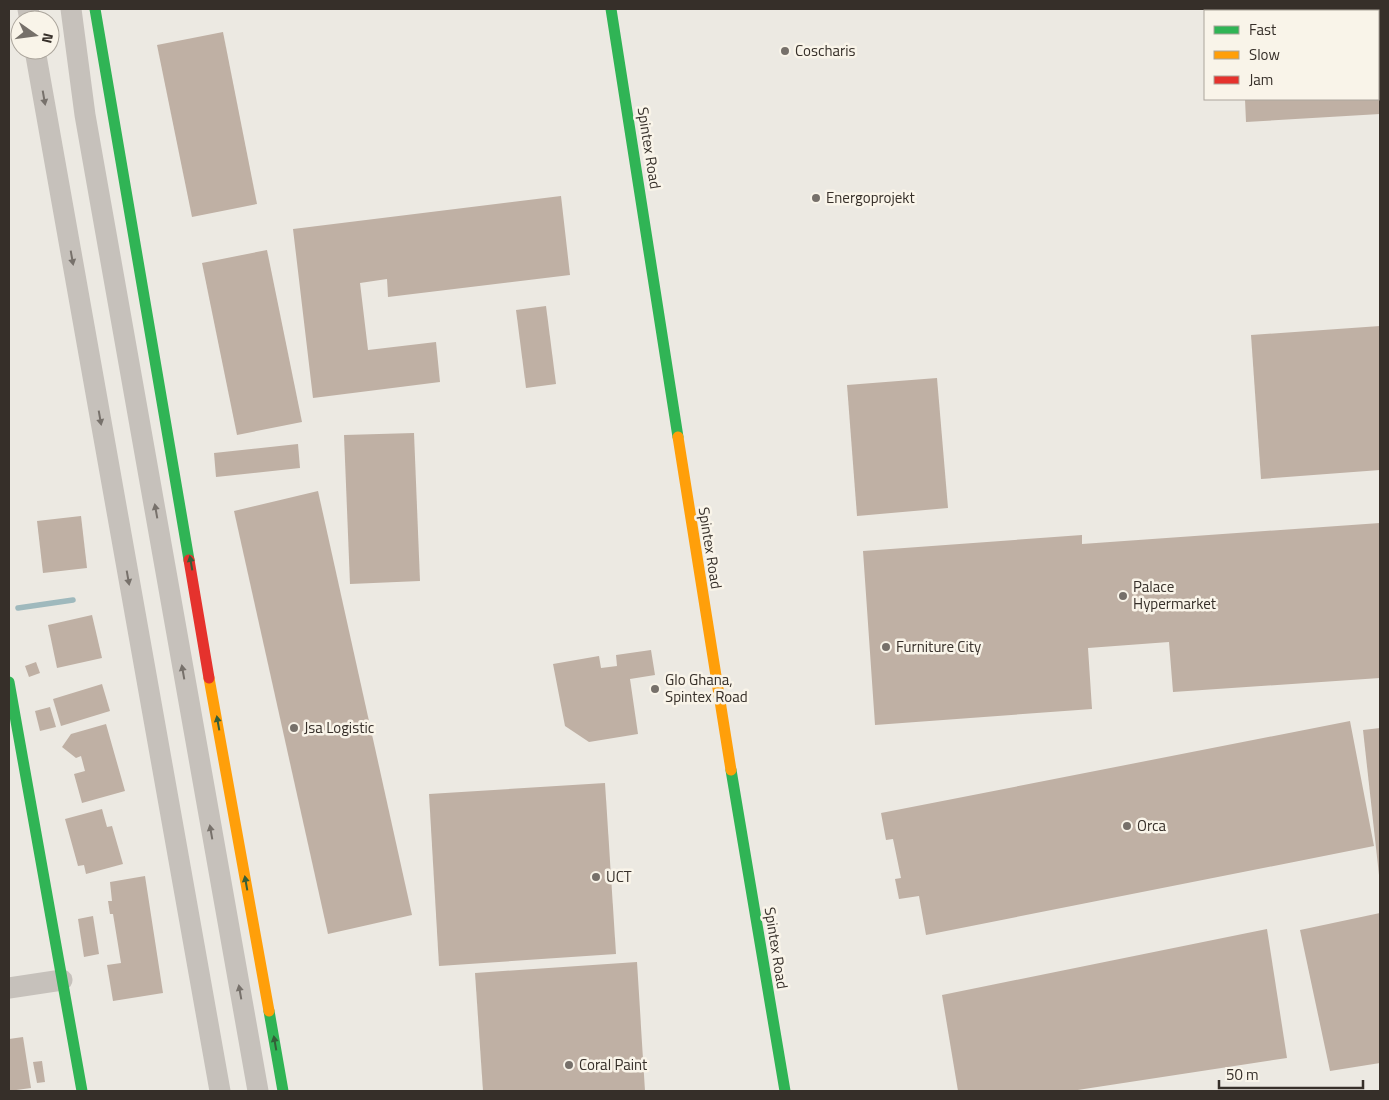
<svg xmlns="http://www.w3.org/2000/svg" width="1389" height="1100" font-family="'Titillium Web',sans-serif">
  <style>
    .lines { fill: none; stroke-linecap: round; stroke-linejoin: round }
    .stream { stroke: #9fb9bd; stroke-width: 5.5 }
    .building { fill: #bfb0a4 }
    .street { stroke: #c6c1bb; stroke-width: 21 }
    .fast { stroke: #30b455; stroke-width: 11 }
    .slow { stroke: #ff9f0a; stroke-width: 11 }
    .jam { stroke: #e5322d; stroke-width: 11 }
    .oneway { fill: #77716b }
    .oneway2 { fill: #345e38 }
    .poi-dot { fill: #76706a; stroke: #f9f4e9; stroke-width: 2 }
    .labels { text-anchor: middle; stroke-width: 5; stroke-linejoin: round; paint-order: stroke }
    .poi-label { font-size: 15px; fill: #362f29; stroke: #f9f4e9; text-anchor: start }
    .street-label { font-size: 15px; fill: #362f29; stroke: #f9f4e9 }
  </style>
  <rect width="100%" height="100%" fill="#ece9e2"/>
  <g class="lines">
    <!-- stream -->
    <path class="stream" d="M18,608L73,600"/>
  </g>
  <!-- building -->
  <g class="building">
    <path d="M1269,9H1380V114L1246,122L1245,99H1378V11H1253Z"/>
    <path d="M223,32L257,204L192,217L157,45Z"/>
    <path d="M561,196L570,275L388,297L387,279L360,283L368,350L436,342L440,382L313,398L293,229Z"/>
    <path d="M267,250L302,422L237,435L202,263Z"/>
    <path d="M546,306L556,384L526,388L516,310Z"/>
    <path d="M1380,326V470L1261,479L1251,335Z"/>
    <path d="M937,378L948,508L857,516L847,385Z"/>
    <path d="M414,433L420,581L350,584L344,435Z"/>
    <path d="M298,444L300,468L216,477L214,453Z"/>
    <path d="M318,491L412,915L328,934L234,511Z"/>
    <path d="M81,516L87,568L43,573L37,521Z"/>
    <path d="M1380,523V678L1173,692L1169,642L1088,648L1092,709L875,725L863,551L1082,535V544Z"/>
    <path d="M92,615L102,658L57,668L48,625Z"/>
    <path d="M651,650L655,675L630,679L638,734L589,742L565,726L553,664L599,656L601,668L617,666L616,655Z"/>
    <path d="M36,662L40,673L29,677L25,666Z"/>
    <path d="M102,684L110,711L61,726L53,699Z"/>
    <path d="M50,707L56,727L40,731L35,711Z"/>
    <path d="M1350,721L1374,846L926,935L919,896L899,899L895,879L901,878L893,839L886,840L881,813Z"/>
    <path d="M106,724L125,791L82,803L74,774L85,771L81,756L76,758L62,747L71,734Z"/>
    <path d="M1380,728V875H1379L1363,730Z"/>
    <path d="M605,783L616,954L439,966L429,794Z"/>
    <path d="M102,809L107,827L112,826L123,864L86,874L84,865L78,866L65,819Z"/>
    <path d="M145,876L163,993L113,1001L107,965L121,963L113,914H110L108,901H112L110,882Z"/>
    <path d="M1380,913V1063L1330,1071L1300,930Z"/>
    <path d="M93,916L99,954L84,957L78,919Z"/>
    <path d="M1267,929L1287,1058L1071,1091H958L942,995Z"/>
    <path d="M637,962L645,1091H483L475,973Z"/>
    <path d="M23,1037L31,1088L9,1091V1039Z"/>
    <path d="M42,1061L45,1082L37,1083L33,1062Z"/>
  </g>
  <g class="lines">
    <!-- street -->
    <g class="street">
      <path d="M28,9L30,20"/>
      <path d="M71,9L85,115L258,1091"/>
      <path d="M35,50L220,1091"/>
      <path d="M9,988L62,980"/>
    </g>
    <!-- fast -->
    <g class="fast">
      <path d="M95,9L189,560"/>
      <path d="M611,9L678,437"/>
      <path d="M9,682L82,1091"/>
      <path d="M731,770L785,1091"/>
      <path d="M269,1011L283,1091"/>
    </g>
    <!-- slow -->
    <g class="slow">
      <path d="M678,437L731,770"/>
      <path d="M209,678L269,1011"/>
    </g>
    <!-- jam -->
    <path class="jam" d="M189,560L209,678"/>
  </g>
  <!-- one-way arrows -->
  <defs><path id="oneway-solid" d="M-6-.8H1V-3.2L6.5 0L1 3.2V.8H-6Z" transform="scale(1.25)"/></defs>
  <g class="oneway">
    <use href="#oneway-solid" transform="translate(44 98) rotate(80)"/>
    <use href="#oneway-solid" transform="translate(72 258) rotate(80)"/>
    <use href="#oneway-solid" transform="translate(100 418) rotate(80)"/>
    <use href="#oneway-solid" transform="translate(156 511) rotate(-100)"/>
    <use href="#oneway-solid" transform="translate(128 578) rotate(80)"/>
    <use href="#oneway-solid" transform="translate(183 672) rotate(-100)"/>
    <use href="#oneway-solid" transform="translate(211 832) rotate(-100)"/>
    <use href="#oneway-solid" transform="translate(240 992) rotate(-100)"/>
  </g>
  <g class="oneway2">
    <use href="#oneway-solid" transform="translate(191 563) rotate(-100)"/>
    <use href="#oneway-solid" transform="translate(218 723) rotate(-100)"/>
    <use href="#oneway-solid" transform="translate(246 883) rotate(-100)"/>
    <use href="#oneway-solid" transform="translate(275 1043) rotate(-100)"/>
  </g>
  <!-- markers -->
  <g class="poi-dot">
    <circle cx="785" cy="51" r="5"/>
    <circle cx="816" cy="198" r="5"/>
    <circle cx="1123" cy="596" r="5"/>
    <circle cx="886" cy="647" r="5"/>
    <circle cx="655" cy="689" r="5"/>
    <circle cx="294" cy="728" r="5"/>
    <circle cx="1127" cy="826" r="5"/>
    <circle cx="596" cy="877" r="5"/>
    <circle cx="569" cy="1065" r="5"/>
  </g>
  <g class="labels">
    <!-- poi labels -->
    <g class="poi-label">
      <text x="795" y="56">Coscharis</text>
      <text x="826" y="203">Energoprojekt</text>
      <text x="1133" y="592">Palace<tspan x="1133" dy="17">Hypermarket</tspan></text>
      <text x="896" y="652">Furniture City</text>
      <text x="665" y="685">Glo Ghana,<tspan x="665" dy="17">Spintex Road</tspan></text>
      <text x="304" y="733">Jsa Logistic</text>
      <text x="1137" y="831">Orca</text>
      <text x="606" y="882">UCT</text>
      <text x="579" y="1070">Coral Paint</text>
    </g>
    <!-- street labels -->
    <g class="street-label">
      <text transform="translate(649 148) rotate(81)" y="5">Spintex Road</text>
      <text transform="translate(710 548) rotate(81)" y="5">Spintex Road</text>
      <text transform="translate(776 948) rotate(81)" y="5">Spintex Road</text>
    </g>
  </g>
  <!-- border -->
  <rect width="1389" height="1100" fill="none" stroke="#362f29" stroke-width="20"/>
  <!-- legend -->
  <rect x="1204" y="10" width="175" height="90" fill="#f9f4e9" stroke="#aba59c"/>
  <rect x="1214" y="26" width="25" height="8" fill="#30b455" stroke="#aba59c"/>
  <text x="1249" y="35" font-size="15" fill="#362f29">Fast</text>
  <rect x="1214" y="51" width="25" height="8" fill="#ff9f0a" stroke="#aba59c"/>
  <text x="1249" y="60" font-size="15" fill="#362f29">Slow</text>
  <rect x="1214" y="76" width="25" height="8" fill="#e5322d" stroke="#aba59c"/>
  <text x="1249" y="85" font-size="15" fill="#362f29">Jam</text>
  <!-- north arrow -->
  <g transform="translate(35 35) rotate(104)"><circle r="24" fill="#f9f4e9" stroke="#aba59c"/>
  <path d="M0-4L9 19L0 12L-9 19Z" fill="#76706a"/>
  <text y="-8" font-size="14" font-weight="bold" text-anchor="middle" fill="#362f29">N</text>
  </g>
  <!-- scale -->
  <path d="M1219 1080v8h144v-8" fill="none" stroke="#362f29" stroke-width="2.5"/>
  <text x="1226" y="1080" font-size="15" fill="#362f29" stroke="#f9f4e9" stroke-width="4" paint-order="stroke">50 m</text>
</svg>
